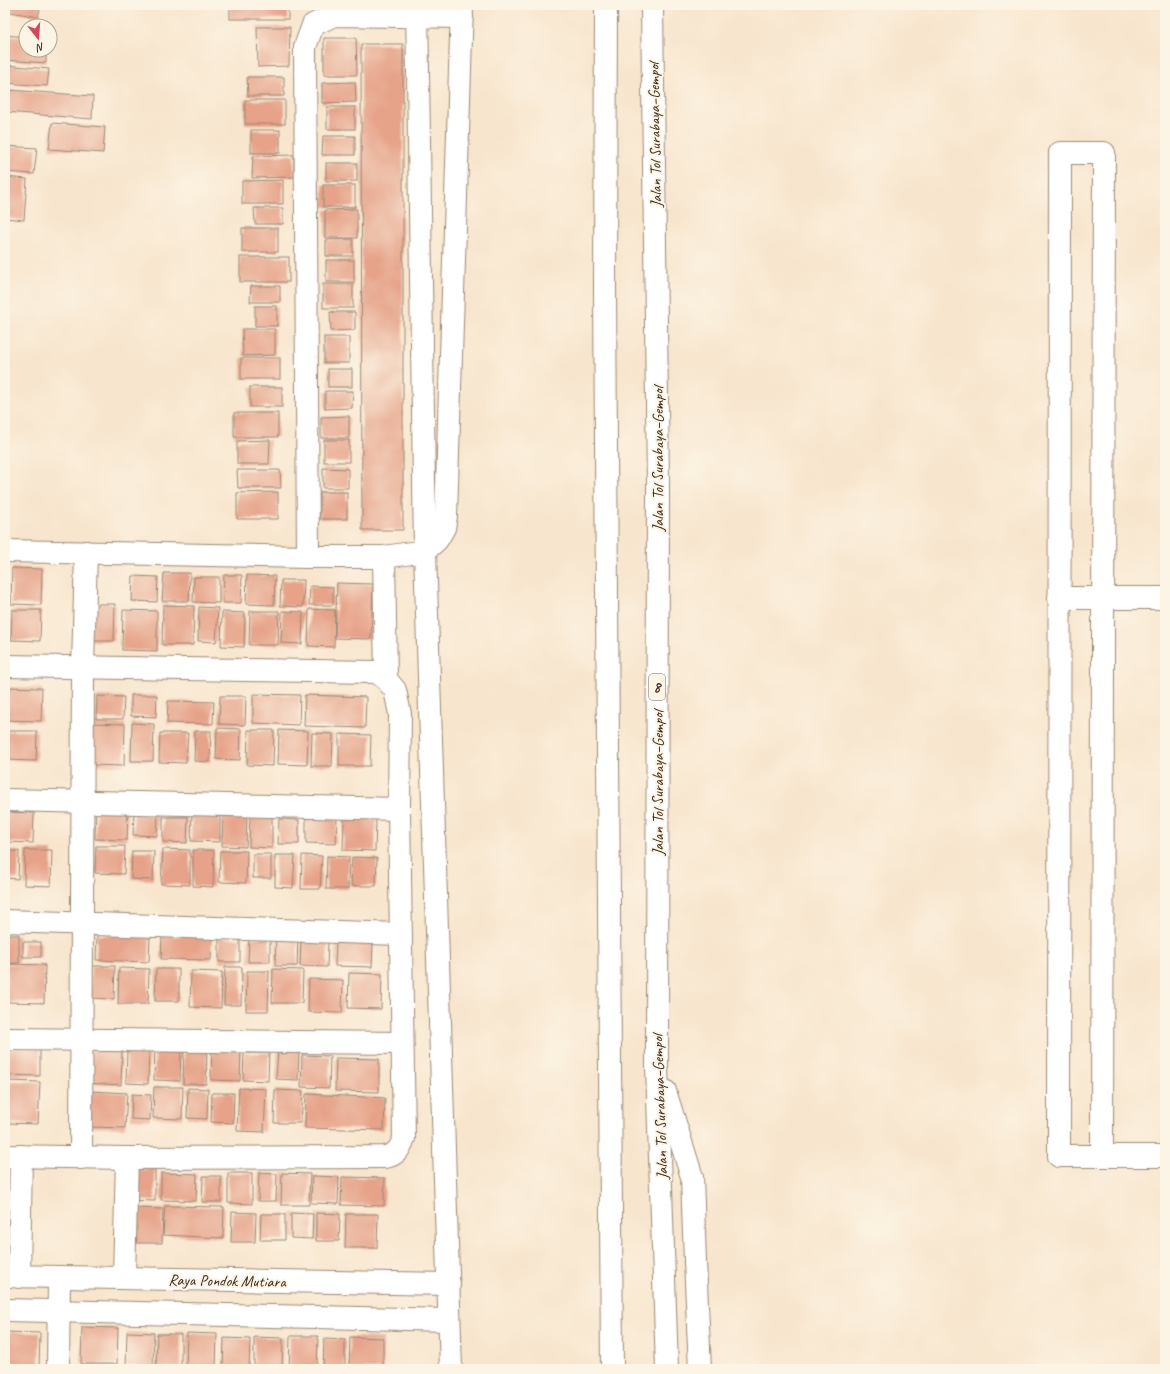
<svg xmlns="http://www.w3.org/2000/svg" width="1170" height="1374" font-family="Caveat,sans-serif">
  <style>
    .building { fill: #e6a389 }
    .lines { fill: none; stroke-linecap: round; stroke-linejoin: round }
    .street-casing { stroke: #9a8876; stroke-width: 24 }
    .highway-casing { stroke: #9a8876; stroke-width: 24 }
    .street { stroke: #fff; stroke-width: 22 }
    .highway { stroke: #fff; stroke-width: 22 }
    .labels { text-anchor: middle; stroke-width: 4; stroke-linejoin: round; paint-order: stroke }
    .shield { fill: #fcf5e5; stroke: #75675a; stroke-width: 1 }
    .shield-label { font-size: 15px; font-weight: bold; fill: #3b2a1e }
    .street-label { font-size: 16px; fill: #3b2a1e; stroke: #fcf5e5 }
  </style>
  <rect width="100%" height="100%" fill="#fcf5e5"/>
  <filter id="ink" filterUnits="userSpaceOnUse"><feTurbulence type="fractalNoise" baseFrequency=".025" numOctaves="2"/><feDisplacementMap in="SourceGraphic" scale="8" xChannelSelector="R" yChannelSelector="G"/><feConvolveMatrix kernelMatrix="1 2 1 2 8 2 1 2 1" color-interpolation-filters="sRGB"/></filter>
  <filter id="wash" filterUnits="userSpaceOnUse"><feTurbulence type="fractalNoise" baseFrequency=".012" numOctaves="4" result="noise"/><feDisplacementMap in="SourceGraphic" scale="16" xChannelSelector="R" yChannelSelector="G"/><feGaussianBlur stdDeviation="0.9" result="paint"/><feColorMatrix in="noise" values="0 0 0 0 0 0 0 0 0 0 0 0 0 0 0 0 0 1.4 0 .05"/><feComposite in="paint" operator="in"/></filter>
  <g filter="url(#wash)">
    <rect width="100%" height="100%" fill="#f8e5cd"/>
    <g id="blocks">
      <!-- building -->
      <g class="building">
        <path d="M5,5H41L38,17L5,11Z"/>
        <rect x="230" y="5" width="58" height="14"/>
        <path d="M257,27H290L289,66L258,67Z"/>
        <path d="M5,35L26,37V50H46V63L5,60Z"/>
        <path d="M324,38H356L357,75H324Z"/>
        <path d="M361,44H403V530H362Z"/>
        <path d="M5,65L49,69L47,86L5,83Z"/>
        <path d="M247,77H284V96H248Z"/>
        <path d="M355,82L356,102L322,103V83Z"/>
        <path d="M8,90L93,96L92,119L6,112Z"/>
        <rect x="245" y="100" width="40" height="24"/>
        <rect x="327" y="107" width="28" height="22"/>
        <path d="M52,123L105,127L103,153L49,149Z"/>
        <rect x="251" y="130" width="29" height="23"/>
        <path d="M323,136H355V155H322Z"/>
        <path d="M5,146L37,148L34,174L5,172Z"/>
        <path d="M294,155V177L252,178L253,156Z"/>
        <rect x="326" y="163" width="31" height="18"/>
        <path d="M5,177L27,179L24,220L5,218Z"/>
        <path d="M283,180V204H242V181Z"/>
        <rect x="323" y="185" width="32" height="22"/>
        <path d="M254,208H283V224H255Z"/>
        <path d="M357,209V238H325V210Z"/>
        <rect x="242" y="228" width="36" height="24"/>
        <path d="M353,239V256H326V240Z"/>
        <rect x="240" y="257" width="49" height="25"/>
        <rect x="326" y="260" width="28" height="22"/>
        <rect x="323" y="284" width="30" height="24"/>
        <path d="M251,286H280V302H250Z"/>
        <rect x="255" y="306" width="22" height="20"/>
        <path d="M330,312H355V330L331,331Z"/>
        <path d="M242,329H275V355L243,356Z"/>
        <rect x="324" y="337" width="25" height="26"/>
        <rect x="241" y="358" width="39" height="21"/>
        <rect x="328" y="369" width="24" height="18"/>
        <rect x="250" y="387" width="32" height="20"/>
        <path d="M325,391H353L352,408L325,409Z"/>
        <rect x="234" y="413" width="44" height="24"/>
        <path d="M349,416V438H321V417Z"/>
        <path d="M270,440L269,464H237V441Z"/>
        <rect x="324" y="440" width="25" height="22"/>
        <path d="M323,468L348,469V488H323Z"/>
        <path d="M237,470H280L281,488H238Z"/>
        <path d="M278,492V519H237V493Z"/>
        <rect x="320" y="492" width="27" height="27"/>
        <path d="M12,568L42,569L41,605L11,604Z"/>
        <path d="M164,573H190L189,601H162Z"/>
        <path d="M224,575H242L241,603H223Z"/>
        <path d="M247,575L275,576L274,605L246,604Z"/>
        <path d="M133,576L158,577L157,602L132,601Z"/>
        <path d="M194,577H219V603L193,602Z"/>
        <path d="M281,580H304L303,607L280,606Z"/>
        <path d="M337,583L373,584L371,639L335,638Z"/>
        <path d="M310,586L333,587V605H309Z"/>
        <path d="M92,604H115L114,641H90Z"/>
        <path d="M163,605L194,606L193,645H162Z"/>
        <path d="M199,607L218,608L216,642L198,641Z"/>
        <path d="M309,609L335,610L334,647L308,646Z"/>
        <path d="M12,610H41L40,641L11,640Z"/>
        <path d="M123,610L157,611V651L122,650Z"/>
        <path d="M250,611H279L278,645H249Z"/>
        <path d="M282,611L303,612L302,644L281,643Z"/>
        <path d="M222,612L245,613L244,647L221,646Z"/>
        <path d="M5,687L42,688L41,721L5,720Z"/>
        <path d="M253,694L300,695L299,725L253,723Z"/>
        <path d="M131,695H157L156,717L131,716Z"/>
        <path d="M305,695L366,697L365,728L304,726Z"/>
        <path d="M97,696L124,697L123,719H96Z"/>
        <path d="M220,696H246L245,725L219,724Z"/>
        <path d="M168,701L214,702L213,724L167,723Z"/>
        <path d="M90,723L125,724L124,766L89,765Z"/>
        <path d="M132,723L154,724L153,761H131Z"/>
        <path d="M217,728L241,729L240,760L216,759Z"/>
        <path d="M248,730H274L273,766L247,765Z"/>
        <path d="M279,730L308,731L307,765L278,764Z"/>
        <path d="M5,731H37L36,761L5,760Z"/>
        <path d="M195,731H211L210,762L194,761Z"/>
        <path d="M160,733H188L186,763L159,762Z"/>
        <path d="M312,733L333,734L332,766H311Z"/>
        <path d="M339,734L371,735L370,766H339Z"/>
        <path d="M96,808H128L127,840L95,839Z"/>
        <path d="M134,811H158L157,836L133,835Z"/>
        <path d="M5,812L34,813L33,843L5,842Z"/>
        <path d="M192,812L220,813V842L191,841Z"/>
        <path d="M223,814L247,815L246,847L222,846Z"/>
        <path d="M250,815H272V848L249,847Z"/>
        <path d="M306,816H337L336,844L306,843Z"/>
        <path d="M163,817H188L187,843L163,842Z"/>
        <path d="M279,819L299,820V844H278Z"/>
        <path d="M344,819H376L375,851L343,850Z"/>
        <path d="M96,846H125L124,874L95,873Z"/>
        <path d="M163,849L190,850V885L161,884Z"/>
        <path d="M25,850H52L51,886L24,885Z"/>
        <path d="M193,850H214L213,887L193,886Z"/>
        <path d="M5,851H19L18,879L5,878Z"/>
        <path d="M132,851H154L153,880L131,879Z"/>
        <path d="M220,851H247L246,883L219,882Z"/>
        <rect x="253" y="854" width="18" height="24"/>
        <path d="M275,855H295L293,888L275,887Z"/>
        <path d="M302,855L322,856L320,889H301Z"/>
        <path d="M327,856L349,857L348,889H326Z"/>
        <path d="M352,857L377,858L376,886H351Z"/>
        <rect x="5" y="935" width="14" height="28"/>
        <path d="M97,935L150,936L149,962L96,960Z"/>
        <path d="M212,935L211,960L161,959L162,936Z"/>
        <path d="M276,936H298L297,966H275Z"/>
        <path d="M219,938L240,939V962H219Z"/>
        <path d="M249,938H270V962H248Z"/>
        <path d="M301,940L328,941L327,967L300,966Z"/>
        <rect x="23" y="942" width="18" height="15"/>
        <path d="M336,942L373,943L372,967L335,966Z"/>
        <path d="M7,964L45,965L44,1003L6,1002Z"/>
        <path d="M91,966H115L114,999L90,998Z"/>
        <path d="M225,967H242L241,1005H224Z"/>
        <path d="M119,968L149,969L148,1004H118Z"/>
        <path d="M156,969H179V1001H155Z"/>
        <path d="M273,969L303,970L302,1003H272Z"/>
        <path d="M191,971L222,972L221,1008L190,1007Z"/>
        <path d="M247,971H269L268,1011H246Z"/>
        <path d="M349,973L382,974L381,1009L348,1008Z"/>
        <path d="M309,979L343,980L342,1013L308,1012Z"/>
        <path d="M155,1046L181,1047L180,1081L154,1080Z"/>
        <path d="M212,1046L241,1047L240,1081L211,1080Z"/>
        <path d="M184,1047H207L206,1084H183Z"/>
        <path d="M6,1048H40V1076L5,1075Z"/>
        <path d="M127,1049L149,1050L148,1084L126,1083Z"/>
        <path d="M88,1050L122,1051L121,1085L86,1083Z"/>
        <path d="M278,1050H299L298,1080L276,1079Z"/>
        <path d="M244,1053H269L268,1081L243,1080Z"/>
        <path d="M302,1055L330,1056L329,1088L301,1087Z"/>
        <path d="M336,1058L379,1059V1092L335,1091Z"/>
        <path d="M5,1081L40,1082L38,1124L5,1123Z"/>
        <path d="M154,1087H183L182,1119L153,1118Z"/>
        <path d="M188,1088L208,1089L207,1119L187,1118Z"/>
        <path d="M239,1088L266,1089L264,1132L237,1131Z"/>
        <path d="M275,1090L303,1091L301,1123H274Z"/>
        <path d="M90,1091L127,1093L125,1128L89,1127Z"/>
        <path d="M212,1093H234L233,1123L211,1122Z"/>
        <path d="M132,1094L151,1095L150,1120L131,1119Z"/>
        <path d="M306,1094L385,1098L384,1130L305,1128Z"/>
        <path d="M127,1169L155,1170V1201L126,1200Z"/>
        <path d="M161,1173L197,1174L196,1201L161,1200Z"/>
        <path d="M228,1173H252V1204L228,1203Z"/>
        <path d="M259,1173L277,1174L276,1201H258Z"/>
        <path d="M282,1173L310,1174L309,1205H281Z"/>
        <path d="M203,1176H221V1202H202Z"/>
        <path d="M312,1176L339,1177L338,1204L311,1203Z"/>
        <path d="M342,1177L385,1178L384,1206L341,1205Z"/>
        <path d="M165,1206L224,1207L223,1238L163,1235Z"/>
        <path d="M135,1208L163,1209L162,1243H133Z"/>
        <path d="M232,1212L256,1213L255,1242H231Z"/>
        <path d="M291,1213L313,1214L312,1239L291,1238Z"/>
        <path d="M316,1213L340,1214L339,1241H316Z"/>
        <path d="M261,1214H285V1240H260Z"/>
        <path d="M346,1214H378L377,1248H345Z"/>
        <path d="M82,1327L118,1328L117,1364H81Z"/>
        <path d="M5,1332L40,1333L39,1368L5,1367Z"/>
        <path d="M127,1332L154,1333L153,1366H126Z"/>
        <path d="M187,1333L217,1334L216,1369L186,1368Z"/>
        <path d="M157,1334H181V1368L156,1367Z"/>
        <path d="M290,1336H318L317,1369H289Z"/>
        <path d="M254,1337L283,1338L282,1369H254Z"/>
        <path d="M350,1337L383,1338V1369H349Z"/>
        <path d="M224,1338L250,1339L249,1369H223Z"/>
        <path d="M324,1339L345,1340V1369H323Z"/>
      </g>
    </g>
  </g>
  <g filter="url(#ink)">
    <use href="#blocks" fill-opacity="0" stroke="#9a8876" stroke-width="1"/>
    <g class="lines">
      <!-- street casing -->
      <g class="street-casing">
        <g id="street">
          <path d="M417,5L425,551L451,1369"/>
          <path d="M5,551L308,557H384L425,551L437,540L444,528L446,516L462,5"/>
          <path d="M308,557L305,47L313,25L334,15L462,17"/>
          <path d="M384,557L386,679"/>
          <path d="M1059,598H1165"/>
          <path d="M5,666L376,672L386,679L395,690L400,714L399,809L404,1138C400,1149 396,1156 384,1157L127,1158L5,1156"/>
          <path d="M5,800L399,809"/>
          <path d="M5,921L400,934"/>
          <path d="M5,1039L402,1043"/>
          <path d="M1102,1155L1104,153H1060L1059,1156H1165"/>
          <path d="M81,1158L83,668L86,552"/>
          <path d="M695,1261L700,1369"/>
          <path d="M5,1276L449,1284"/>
          <path d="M19,1277L21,1156"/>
          <path d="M124,1278L127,1158"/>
          <path d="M5,1310L449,1320"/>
          <path d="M58,1369L59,1278"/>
        </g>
      </g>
      <!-- highway casing -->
      <g class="highway-casing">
        <g id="highway">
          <path d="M606,5L605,289L612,1369"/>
          <path d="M652,5L658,482L657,1067L667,1369"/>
          <path d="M665,1091L692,1177L695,1261"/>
        </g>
      </g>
      <!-- street -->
      <use href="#street" class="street"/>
      <!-- highway -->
      <use href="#highway" class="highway"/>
    </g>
  </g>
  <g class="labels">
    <!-- shield labels -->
    <rect class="shield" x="649" y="674" width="16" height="26" rx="3"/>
    <g class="shield-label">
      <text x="657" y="692">8</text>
    </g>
    <!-- street labels -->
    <g class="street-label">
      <text transform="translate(654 135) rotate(-91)" y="6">Jalan Tol Surabaya–Gempol</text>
      <text transform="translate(657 459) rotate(-90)" y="6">Jalan Tol Surabaya–Gempol</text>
      <text transform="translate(657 783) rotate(-90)" y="6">Jalan Tol Surabaya–Gempol</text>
      <text transform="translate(659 1107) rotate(-92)" y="6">Jalan Tol Surabaya–Gempol</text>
      <text transform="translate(227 1280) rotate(1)" y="6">Raya Pondok Mutiara</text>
    </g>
  </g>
  <!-- margin -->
  <rect width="1170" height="1374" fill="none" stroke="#fcf5e5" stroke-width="20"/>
  <!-- north arrow -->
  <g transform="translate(38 38) rotate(163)"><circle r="19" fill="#fcf5e5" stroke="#afa495"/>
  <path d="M0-3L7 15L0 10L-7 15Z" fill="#d1495b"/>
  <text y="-6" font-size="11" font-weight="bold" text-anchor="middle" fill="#3b2a1e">N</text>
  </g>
</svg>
